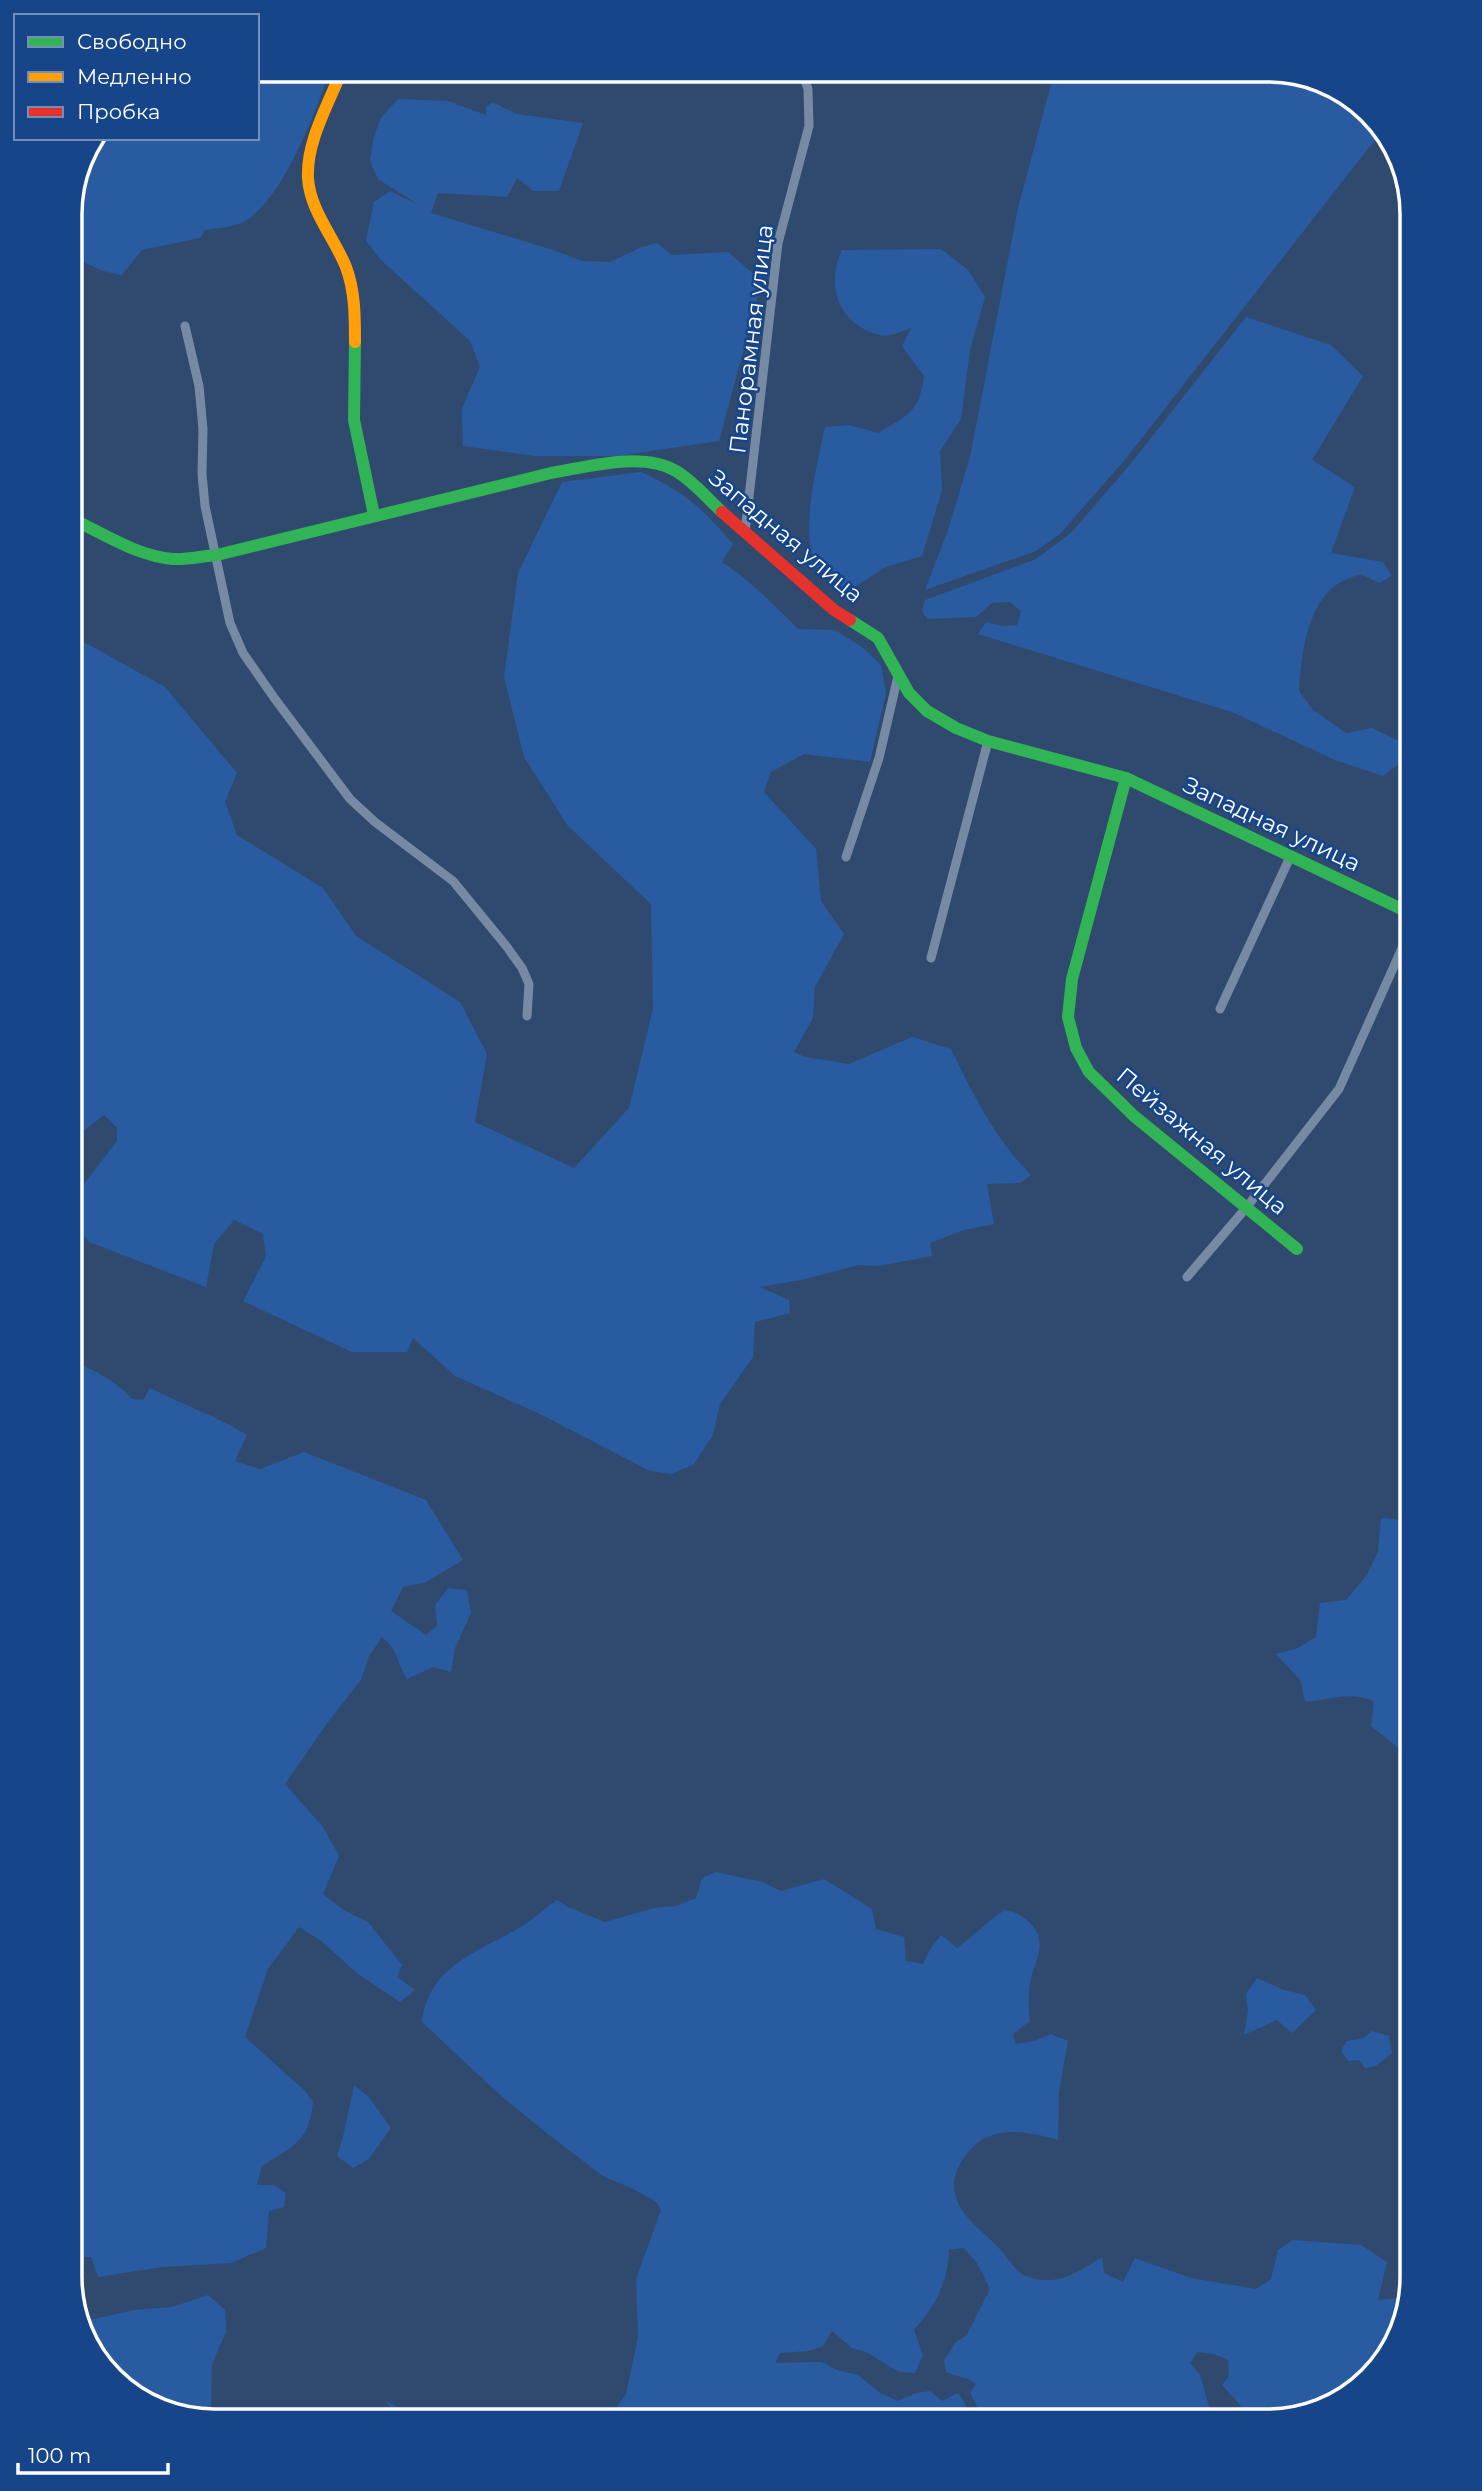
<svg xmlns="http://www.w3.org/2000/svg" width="1482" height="2491" font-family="Montserrat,sans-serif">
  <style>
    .green { fill: #295ba0 }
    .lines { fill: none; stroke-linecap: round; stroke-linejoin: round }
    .street { stroke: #778aa4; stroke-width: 9 }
    .fast { stroke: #30b455; stroke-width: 12 }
    .slow { stroke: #ff9f0a; stroke-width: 12 }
    .jam { stroke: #e5322d; stroke-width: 12 }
    .labels { text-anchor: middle; stroke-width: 5; stroke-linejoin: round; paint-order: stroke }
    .street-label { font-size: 23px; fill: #fff; stroke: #164589 }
    .rim { fill: none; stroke: #fff; stroke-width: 3.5 }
  </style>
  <rect width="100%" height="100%" fill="#304a6f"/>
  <!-- green -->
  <g class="green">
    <path d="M257,70H330C315,114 285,194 247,220C237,227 217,228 205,230L200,238L142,250L122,275L103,271L70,256C70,211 68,177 95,138H257Z"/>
    <path d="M1057,70H1278L1348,94L1381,132L1127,457L1060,534L1036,551L925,590L948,530L970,457L1018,208L1054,73Z"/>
    <path d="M398,99L448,101L486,115V108L492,102L517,114L583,123L559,191H533L517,178L507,197L438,193L431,213L553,250L582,261L610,262L642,247L657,243L672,255L728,252L762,281L719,441L617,456H535L463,446L462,408L480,367L470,341L381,260L366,241L374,202L390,191L419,205L378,179L370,161L374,136L381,118Z"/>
    <path d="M941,249L968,270L985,297L970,350L961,419L940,451L942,491L922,556L886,567L851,589C845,587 837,585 831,582C790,560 818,463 825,427L849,425L878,433C908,415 919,413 924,376L902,346L911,328C902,331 889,338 880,335C839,325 825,286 842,250Z"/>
    <path d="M1246,317L1331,345L1363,376L1312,460L1355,487L1331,553L1383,562L1392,576L1379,583L1361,574C1349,578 1335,583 1327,593C1305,619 1301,659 1299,691L1313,710L1346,733L1372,728L1399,741L1412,743V771L1397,765L1383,776L1335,760L1232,712L978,634L986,622L1003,626L1017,625L1021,611L1010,602L992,603L976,617L927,619L922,610L925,600L1036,559L1072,532L1133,461Z"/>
    <path d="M641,472C685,492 702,508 733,544L722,562C751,581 774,605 798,629L835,630L862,647L881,665L886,693L870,762L804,754L771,772L764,792L816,849L821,901L844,934L815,987L813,1018L794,1052L805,1057L849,1064L912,1037L951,1049C973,1094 995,1139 1031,1175L1020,1183L987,1184L994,1224L964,1230L930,1243L932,1256L878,1266L859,1265L801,1280L760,1287L789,1300L790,1313L755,1322L753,1357L720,1404L713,1435L694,1464L672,1474L650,1471L540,1414L455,1376L413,1338L407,1352H352L243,1301L266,1257L263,1234L234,1220L214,1244L206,1287L89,1242L72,1221L84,1184L117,1141V1128L104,1115L86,1129L70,1132V613L82,641L165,687L237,773L225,802L237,835L323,888L356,936L460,1002L487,1054L475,1122L574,1168L629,1108L653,1009L651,904L568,826L524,757L504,677L518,573L562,482Z"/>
    <path d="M70,1360C94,1370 115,1380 132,1399L143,1400L150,1388C182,1404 216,1416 247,1435L235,1461L260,1469L304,1452L426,1500L463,1560L426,1582L403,1587L391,1611L426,1635L437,1626L435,1605L448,1588L467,1590L471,1613L455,1648L451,1672L433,1667L407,1679C396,1661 399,1652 382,1637L369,1656L361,1680L328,1722L285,1784L323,1827L339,1856L323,1894L345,1911L368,1922L402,1965L397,1977L415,1990L400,2002L358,1974L320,1940L299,1927L268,1969L245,2037L305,2091L313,2102C309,2142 293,2146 262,2166L257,2185H274L286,2193L284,2207L269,2211L266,2248L231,2263L162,2267L98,2277L91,2257H70Z"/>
    <path d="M1381,1518L1412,1521V1753L1406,1754L1371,1726L1374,1701C1347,1691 1331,1700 1305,1702L1301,1681L1276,1654L1298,1648L1316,1637L1320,1603L1346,1600L1367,1575L1378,1552Z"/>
    <path d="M716,1872L762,1882L781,1891L824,1879L872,1909L876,1929L904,1937L906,1961L923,1964L931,1948L941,1935L957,1948C974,1936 987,1921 1005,1910C1016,1912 1021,1915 1029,1922C1048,1940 1037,1956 1031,1978C1028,1992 1028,2007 1030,2021L1013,2034L1016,2044L1034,2041L1051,2034L1068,2041L1059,2092L1058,2140C1023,2130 986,2123 963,2159C956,2169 952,2182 955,2194C961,2218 983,2231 998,2247C1014,2265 1017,2278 1043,2280C1066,2282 1084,2268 1102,2257L1104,2273L1123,2282L1135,2258L1191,2278L1256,2289L1271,2279L1278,2250L1293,2240L1361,2245L1387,2262L1378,2300L1406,2297L1388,2357L1331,2406L1268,2421H1233L1232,2418L1241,2406L1222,2385L1229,2376L1228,2360L1214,2354L1197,2352L1190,2363L1200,2375L1213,2421H989L982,2416L970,2393L976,2384C967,2376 957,2377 946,2372L944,2360L956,2342L967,2335L990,2289L977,2263L964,2248L949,2250C948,2283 935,2306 914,2330L923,2355L915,2373L899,2372L868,2353L852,2348L832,2331L823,2346L808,2351L780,2353L775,2363L821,2362L837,2370L858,2375L880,2393L898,2401L916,2393L930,2391L942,2401L958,2393C965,2402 970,2409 965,2421H616L612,2413L626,2394L638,2337L636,2279L661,2210L655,2201L631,2188L603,2176L549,2135L500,2095L422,2022C429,1962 484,1951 527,1923C537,1916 546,1907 557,1900L568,1907L605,1922L654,1908L676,1906L696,1898L702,1878Z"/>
    <path d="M1257,1978L1284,1990L1305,1995L1316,2010L1292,2033L1277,2020L1244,2035L1248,2011L1246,1994Z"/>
    <path d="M1372,2031L1389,2036L1392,2053L1376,2066L1365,2068L1359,2060L1348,2061L1341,2050L1347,2041L1363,2038Z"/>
    <path d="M354,2085L369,2097L391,2128L369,2159L353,2168L337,2156L343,2137Z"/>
    <path d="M208,2295L225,2310L226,2332L212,2364L211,2421H205L134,2397L85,2340L80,2322L134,2310L172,2307Z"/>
    <path d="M386,2401L414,2416L432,2421H401Z"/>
  </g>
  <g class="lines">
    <!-- street -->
    <g class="street">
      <path d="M185,326L199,386L203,429L202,474L205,506L230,623L243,653L275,699L350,799L375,822L453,881L507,947L522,968L529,984L527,1016"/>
      <path d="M745,532L778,243L809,126L808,89L801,70"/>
      <path d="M846,857L879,758L898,676"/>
      <path d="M931,958L988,741"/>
      <path d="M1220,1009L1291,855"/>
      <path d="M1187,1277L1246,1208L1339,1089L1412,926"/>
    </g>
    <!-- fast -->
    <g class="fast">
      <path d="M355,342L354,420L374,515"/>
      <path d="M70,518C103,533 136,556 173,559C187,560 202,556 217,555L551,473C587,467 643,451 676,471C693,481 708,499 722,512"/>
      <path d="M850,620L878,638L909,693L927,711L956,728L988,741L1126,778L1412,914"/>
      <path d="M1126,778L1072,979L1068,1017L1076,1048L1089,1072L1134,1116L1297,1249"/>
    </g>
    <!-- slow -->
    <path class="slow" d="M342,70C329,103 306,142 308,178C310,211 334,237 346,267C355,291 355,317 355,342"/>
    <!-- jam -->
    <path class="jam" d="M722,512L834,610L850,620"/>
  </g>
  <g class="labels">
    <!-- street labels -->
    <g class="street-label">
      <text transform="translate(751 339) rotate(-83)" y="8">Панорамная улица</text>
      <text transform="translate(786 536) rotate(40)" y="8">Западная улица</text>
      <text transform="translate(1272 824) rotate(25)" y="8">Западная улица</text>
      <text transform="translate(1202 1141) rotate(40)" y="8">Пейзажная улица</text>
    </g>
  </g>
  <!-- crop -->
  <path d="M0 0H1482V2491H0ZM214 82H1268A132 132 0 0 1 1400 214V2277A132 132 0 0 1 1268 2409H214A132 132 0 0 1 82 2277V214A132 132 0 0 1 214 82Z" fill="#164589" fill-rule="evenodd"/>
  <path class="rim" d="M214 82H1268A132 132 0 0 1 1400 214V2277A132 132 0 0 1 1268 2409H214A132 132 0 0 1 82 2277V214A132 132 0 0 1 214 82Z"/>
  <!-- legend -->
  <rect x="14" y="14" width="245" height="126" fill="#164589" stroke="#738fb8" stroke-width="2"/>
  <rect x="28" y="37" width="35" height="10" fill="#30b455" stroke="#738fb8" stroke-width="2"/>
  <text x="77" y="49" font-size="21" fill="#ffffff">Свободно</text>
  <rect x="28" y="72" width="35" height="10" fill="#ff9f0a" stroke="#738fb8" stroke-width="2"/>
  <text x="77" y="84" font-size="21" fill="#ffffff">Медленно</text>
  <rect x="28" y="107" width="35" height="10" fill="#e5322d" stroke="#738fb8" stroke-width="2"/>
  <text x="77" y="119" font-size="21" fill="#ffffff">Пробка</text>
  <!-- scale -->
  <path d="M18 2463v10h150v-10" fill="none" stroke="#ffffff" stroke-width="3.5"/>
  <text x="28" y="2463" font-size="21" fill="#ffffff" stroke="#164589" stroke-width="5" paint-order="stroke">100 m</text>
</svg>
